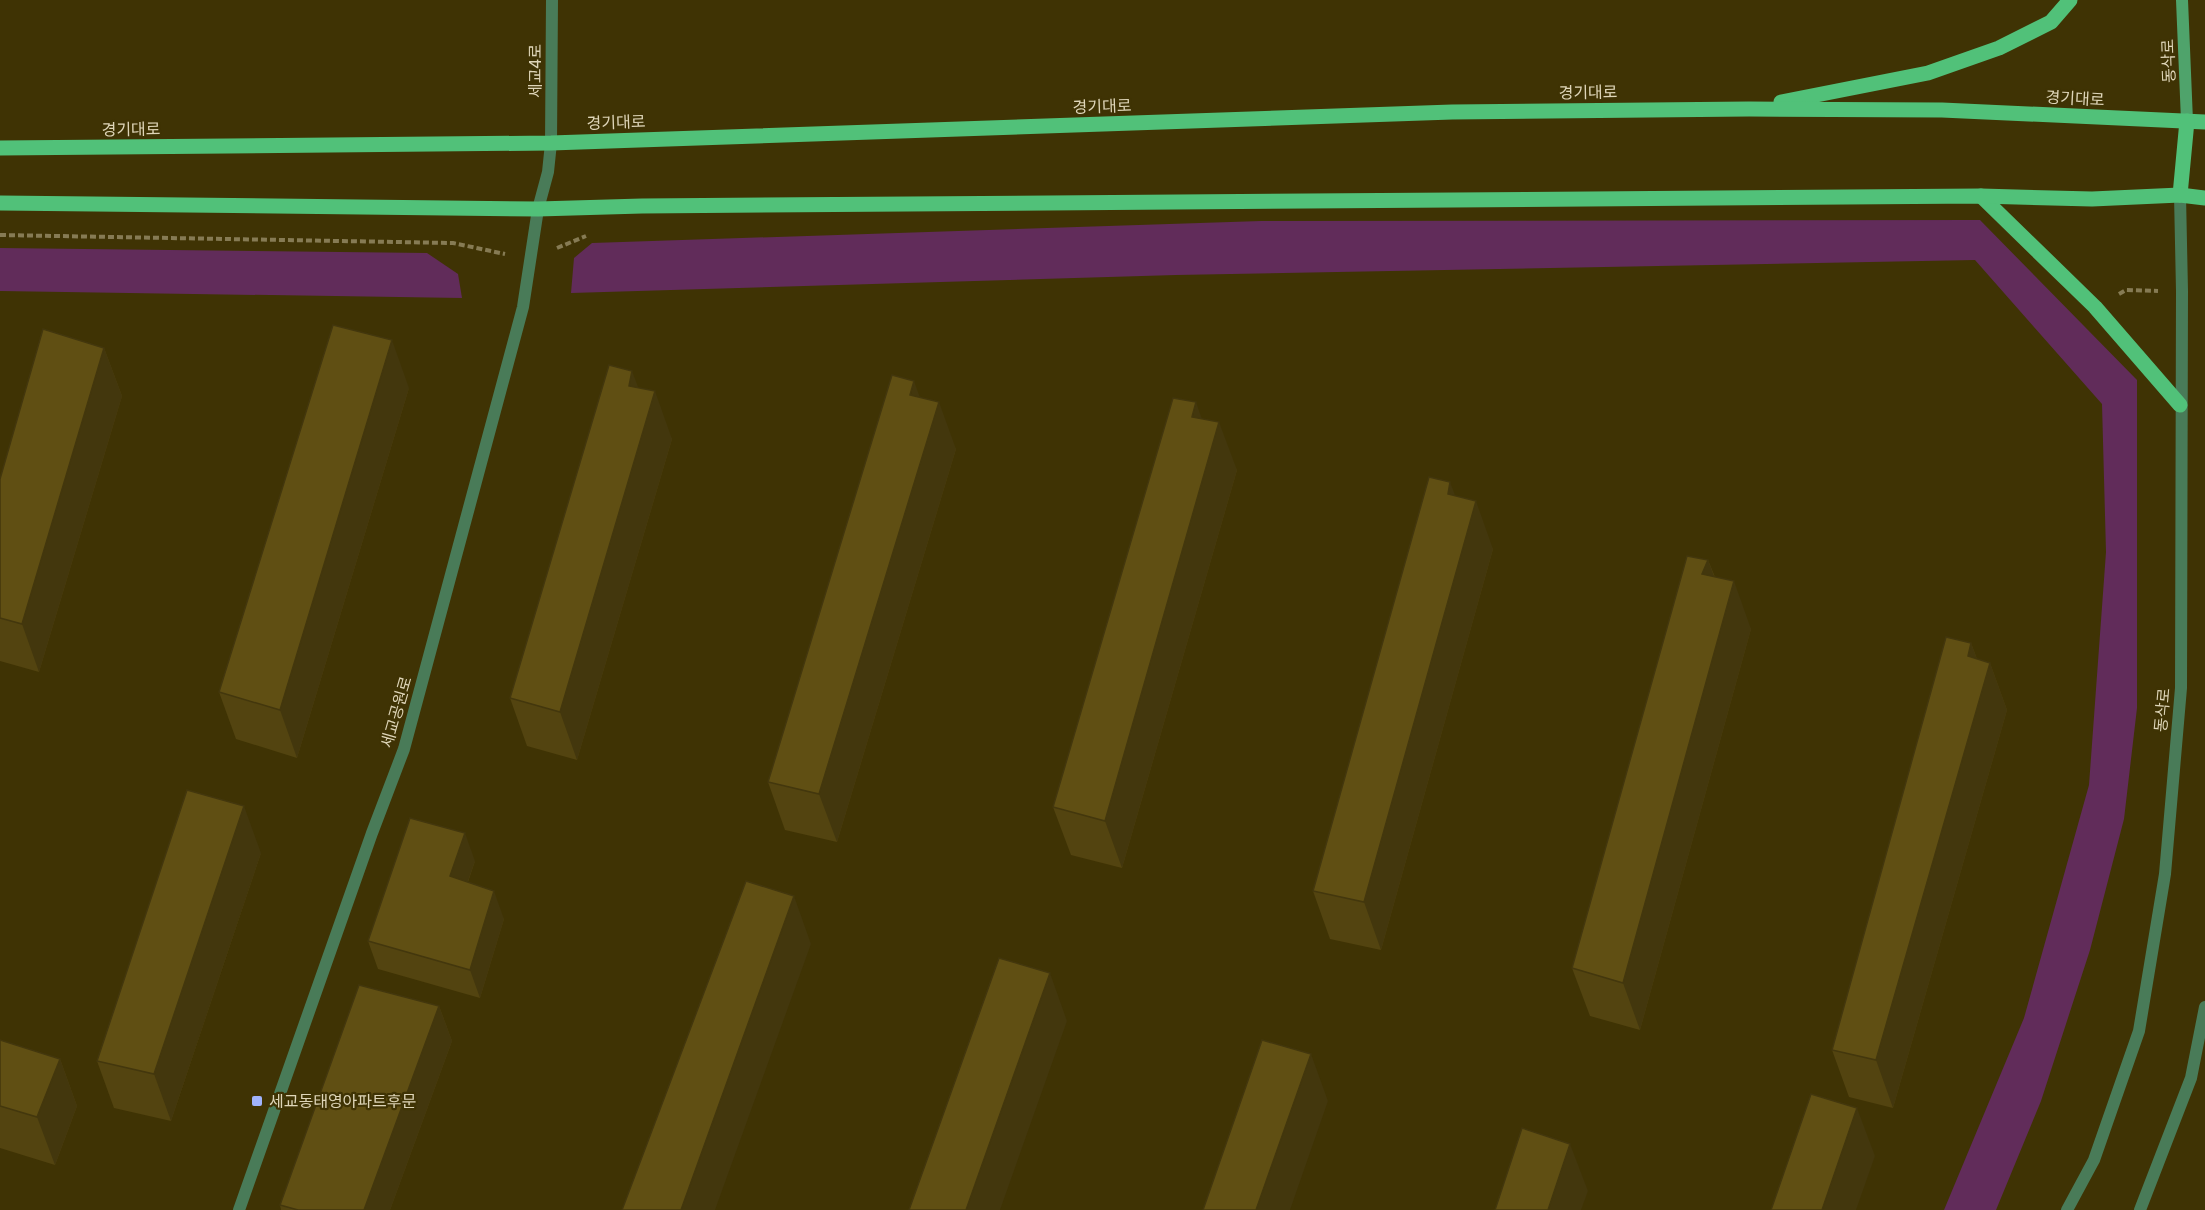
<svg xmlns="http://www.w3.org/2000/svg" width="2205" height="1210" font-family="'Golos Text','Noto Sans KR',sans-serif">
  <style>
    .green { fill: #612c5a }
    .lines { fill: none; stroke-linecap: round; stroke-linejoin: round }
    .path { stroke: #867b54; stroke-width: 4; stroke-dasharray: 6 3; stroke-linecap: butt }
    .minor { stroke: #497b58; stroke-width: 12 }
    .tertiary { stroke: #497b58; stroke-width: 12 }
    .secondary { stroke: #4fa36b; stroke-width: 12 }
    .primary { stroke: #51c179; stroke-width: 15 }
    .wall { fill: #534410 }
    .shaded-wall { fill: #43370d }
    .building { fill: #604f13; stroke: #43370d; stroke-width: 1.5 }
    .poi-dot { fill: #a0b3fd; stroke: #3f3304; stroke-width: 2 }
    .labels { text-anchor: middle; stroke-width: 4.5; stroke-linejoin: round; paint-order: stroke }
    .street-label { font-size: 16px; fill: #ded5b8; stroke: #3f3304 }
    .poi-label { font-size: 16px; fill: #ded5b8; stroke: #3f3304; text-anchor: start }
  </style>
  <rect width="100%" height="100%" fill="#3f3304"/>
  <!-- green -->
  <g class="green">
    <path d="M1980,220L2137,380V708L2124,819L2090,950L2041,1101L1996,1210H1944L2024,1018L2089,785L2106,552L2102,404L1975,260L1176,275L571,293L574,258L592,243L1261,221Z"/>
    <path d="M0,248L427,253L458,274L462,298L0,291Z"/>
  </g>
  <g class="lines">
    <!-- path -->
    <g class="path">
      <path d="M0,235L453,243L505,254"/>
      <path d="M557,248L586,236"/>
      <path d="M2119,294L2126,290L2158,291"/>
    </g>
    <!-- minor -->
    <path class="minor" d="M239,1210L372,833L404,749L523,307L538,209"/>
    <!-- tertiary -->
    <g class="tertiary">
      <path d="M538,209L548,172L551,143L552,0"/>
      <path d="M2067,1210L2094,1160L2139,1031L2165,874L2181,688L2182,291L2180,195"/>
      <path d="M2140,1210L2191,1078L2205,1007"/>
    </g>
    <!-- secondary -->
    <path class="secondary" d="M2182,0L2187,121"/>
    <!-- primary -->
    <g class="primary">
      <path d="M1781,102L1928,73L1999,48L2051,22L2070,0"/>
      <path d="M0,148L551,143L1452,112L1749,109L1942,110L2205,122"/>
      <path d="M2180,195L2187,121"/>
      <path d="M1981,196L2095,307L2180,405"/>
      <path d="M0,203L538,209L642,206L1981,196L2092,199L2180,195L2205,198"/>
    </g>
  </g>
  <!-- wall -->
  <g class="wall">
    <path d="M104,348L122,396L39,672L0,661V479Z"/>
    <path d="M409,388L297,758L236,739L219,692Z"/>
    <path d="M639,388L672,439L577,760L527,746L510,698Z"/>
    <path d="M920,397L956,449L837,842L785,830L768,782Z"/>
    <path d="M1202,419L1237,470L1122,868L1071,855L1053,807Z"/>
    <path d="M1456,496L1493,549L1381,950L1330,939L1313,891Z"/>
    <path d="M1708,560L1715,577L1751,629L1640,1030L1590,1016L1572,968Z"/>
    <path d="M1971,643L1977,659L1990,663L2007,710L1893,1108L1849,1097L1832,1050Z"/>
    <path d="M261,853L171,1121L114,1108L97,1061Z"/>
    <path d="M475,861L468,882L504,919L480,998L378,969L368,941Z"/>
    <path d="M439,1006L452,1041L390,1210H281L280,1205Z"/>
    <path d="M0,1040L60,1059L77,1106L55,1165L0,1148Z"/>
  </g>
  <!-- shaded-wall -->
  <g class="shaded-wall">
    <path d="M392,340L409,388L297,758L280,710Z"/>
    <path d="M104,348L122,396L39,672L22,624Z"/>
    <path d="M632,371L648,413L655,391L672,439L577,760L560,712Z"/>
    <path d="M914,381L931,428L939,402L956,449L837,842L819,794Z"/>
    <path d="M1196,402L1212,448L1219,422L1237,470L1122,868L1105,821Z"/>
    <path d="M1450,482L1468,529L1476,501L1493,549L1381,950L1364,902Z"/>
    <path d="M1708,560L1726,608L1702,574Z"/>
    <path d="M1734,581L1751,629L1640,1030L1623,983Z"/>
    <path d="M1971,643L1985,681L1990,663L2007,710L1893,1108L1876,1060Z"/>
    <path d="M244,806L261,853L171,1121L154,1074Z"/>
    <path d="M465,833L475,861L460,904L450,876Z"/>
    <path d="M494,891L504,919L480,998L470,970Z"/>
    <path d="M794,896L811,944L715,1210H681Z"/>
    <path d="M1050,973L1067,1021L1000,1210H966Z"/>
    <path d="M439,1006L452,1041L390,1210H364Z"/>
    <path d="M1311,1054L1328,1101L1290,1210H1256Z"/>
    <path d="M60,1059L77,1106L55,1165L37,1117Z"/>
    <path d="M1857,1108L1875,1156L1856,1210H1822Z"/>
    <path d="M1570,1144L1588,1191L1581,1210H1548Z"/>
  </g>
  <!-- building -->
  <g class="building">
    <path d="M333,325L392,340L280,710L219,692Z"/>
    <path d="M43,329L104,348L22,624L0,618V479Z"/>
    <path d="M609,365L632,371L629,386L655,391L560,712L510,698Z"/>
    <path d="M892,375L914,381L910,395L939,402L819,794L768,782Z"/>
    <path d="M1173,398L1196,402L1192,417L1219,422L1105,821L1053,807Z"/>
    <path d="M1429,477L1450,482L1448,494L1476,501L1364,902L1313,891Z"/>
    <path d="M1687,556L1708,560L1702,574L1734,581L1623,983L1572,968Z"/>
    <path d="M1946,637L1971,643L1968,656L1990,663L1876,1060L1832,1050Z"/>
    <path d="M187,790L244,806L154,1074L97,1061Z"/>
    <path d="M410,818L465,833L450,876L494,891L470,970L368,941Z"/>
    <path d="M746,881L794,896L681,1210H622Z"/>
    <path d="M999,958L1050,973L966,1210H909Z"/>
    <path d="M359,985L439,1006L364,1210H298L280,1205Z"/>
    <path d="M0,1040L60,1059L37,1117L0,1106Z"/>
    <path d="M1262,1040L1311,1054L1256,1210H1203Z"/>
    <path d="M1811,1094L1857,1108L1822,1210H1771Z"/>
    <path d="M1522,1128L1570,1144L1548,1210H1495Z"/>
  </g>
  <!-- markers -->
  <rect class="poi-dot" x="251" y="1095" width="12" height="12" rx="3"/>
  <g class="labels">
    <!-- street labels -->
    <g class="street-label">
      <text transform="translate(2168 61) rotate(-92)" y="6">동삭로</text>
      <text transform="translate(535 71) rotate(-90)" y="6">세교4로</text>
      <text transform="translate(1588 92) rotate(-1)" y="6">경기대로</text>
      <text transform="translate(2075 98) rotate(3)" y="6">경기대로</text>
      <text transform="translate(1102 106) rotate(-2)" y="6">경기대로</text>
      <text transform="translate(616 122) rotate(-2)" y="6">경기대로</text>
      <text transform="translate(131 129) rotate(-1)" y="6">경기대로</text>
      <text transform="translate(2162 710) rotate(-85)" y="6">동삭로</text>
      <text transform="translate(396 712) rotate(-74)" y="6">세교공원로</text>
    </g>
    <!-- poi labels -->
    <g class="poi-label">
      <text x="269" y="1107">세교동태영아파트후문</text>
    </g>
  </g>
</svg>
